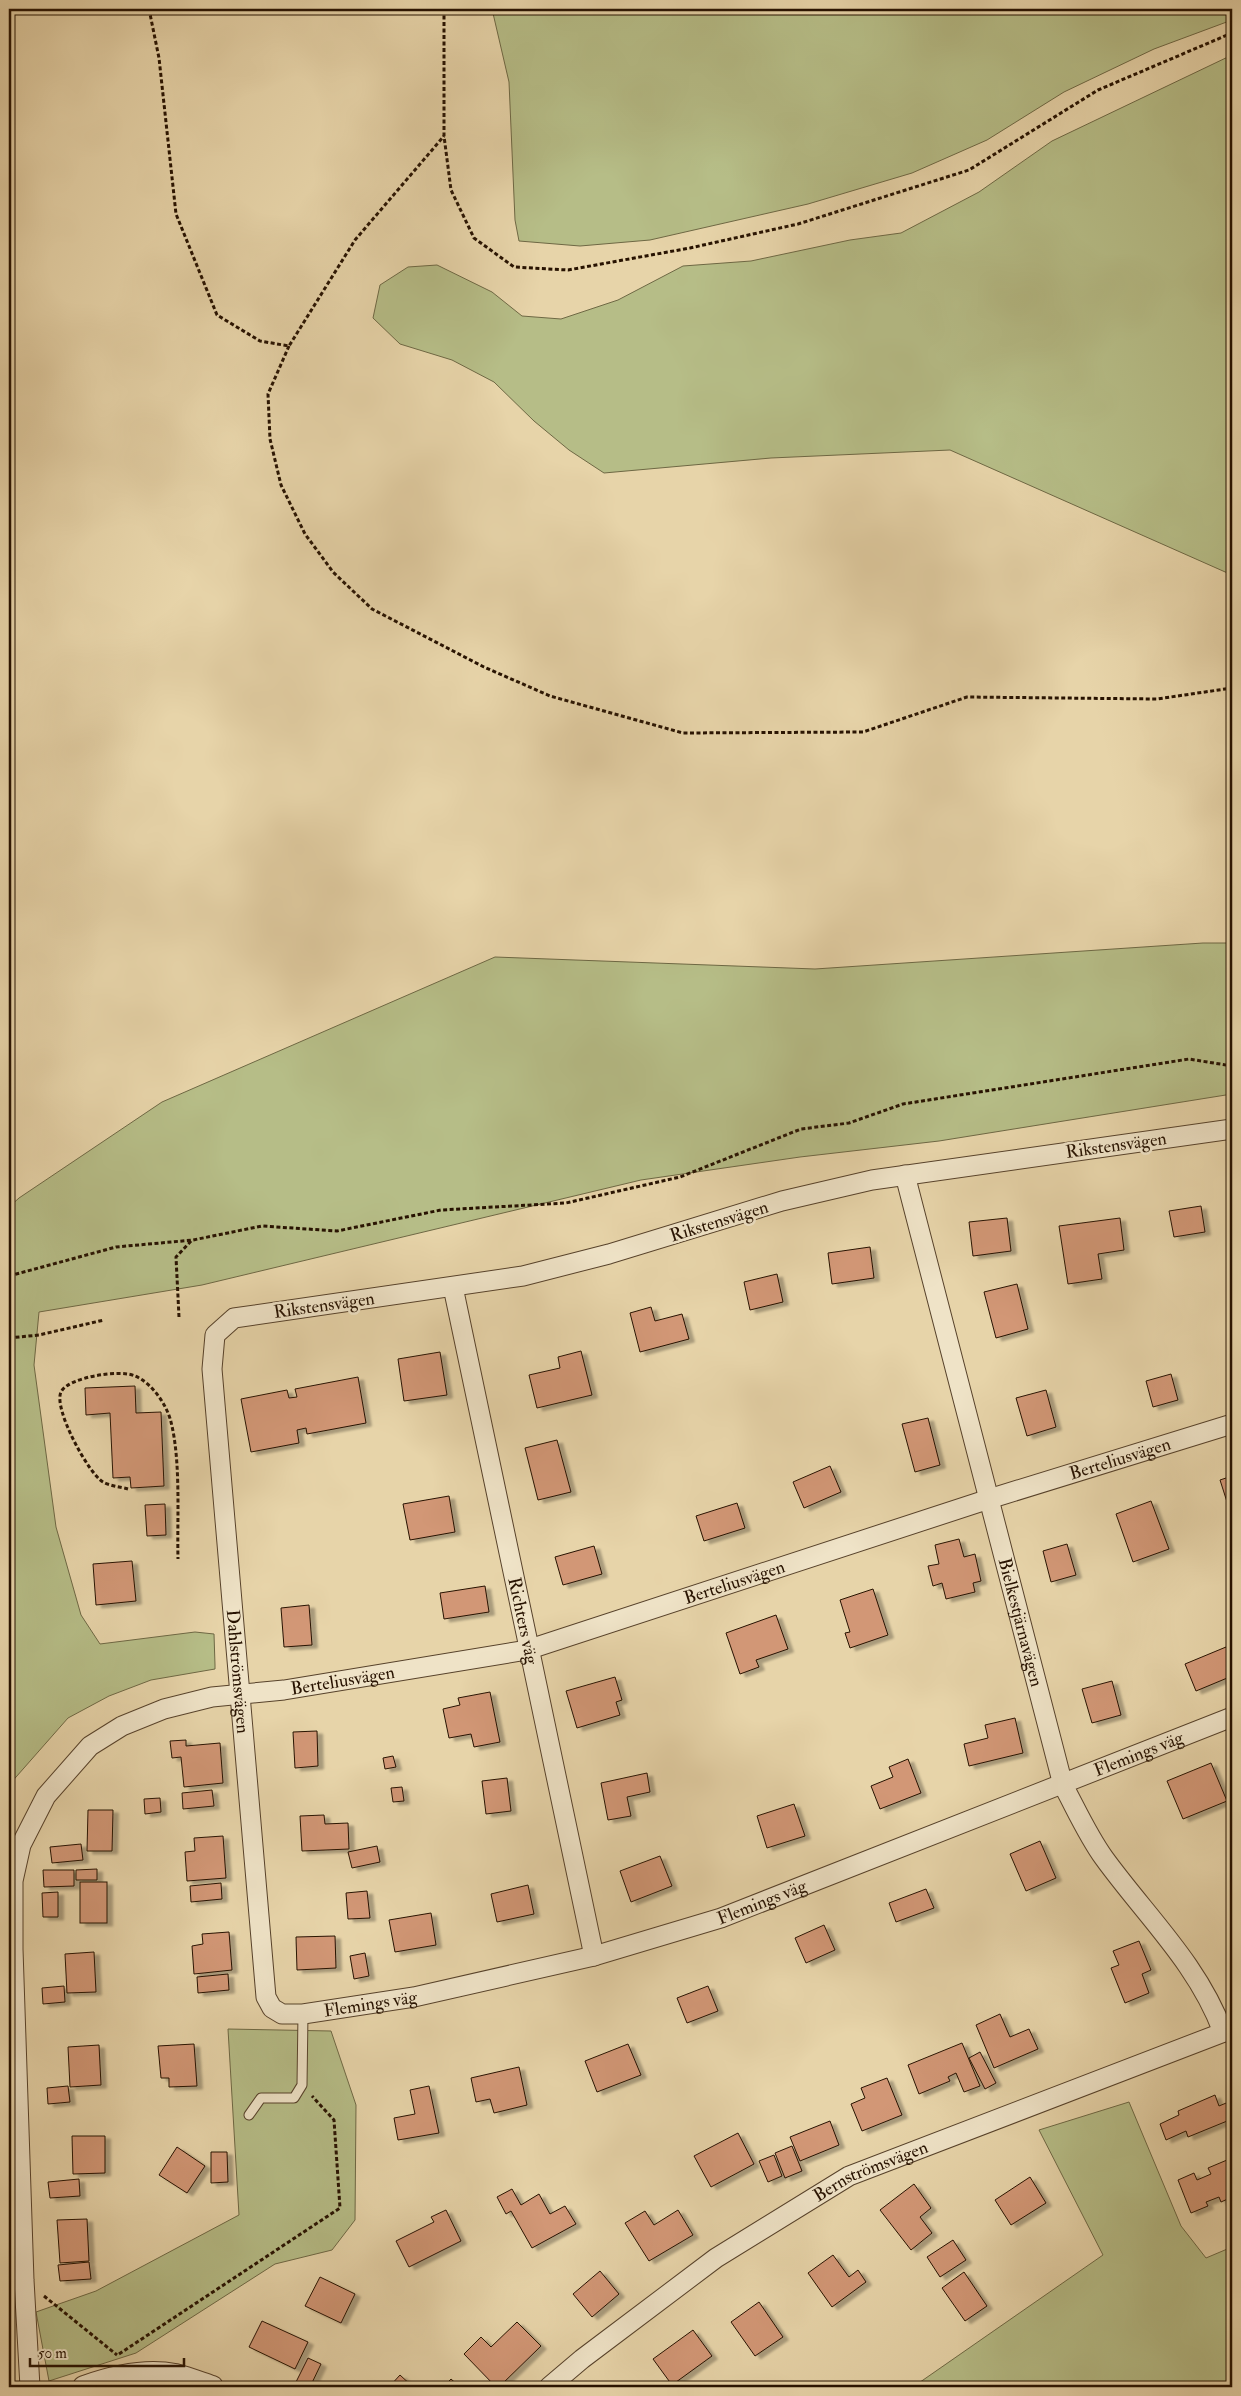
<svg xmlns="http://www.w3.org/2000/svg" width="1241" height="2396" font-family="'IM FELL Double Pica',serif">
  <style>
    .green { fill: #b6bd87; stroke: #6e6844 }
    .building { fill: #d29776; stroke: #271201; filter: url(#shadow) }
    .lines { fill: none; stroke-linecap: round; stroke-linejoin: round }
    .service-casing { stroke: #57422b; stroke-width: 11 }
    .minor-casing { stroke: #57422b; stroke-width: 21 }
    .tertiary-casing { stroke: #57422b; stroke-width: 24 }
    .path { stroke: #271201; stroke-width: 3; stroke-dasharray: 4 2.5; stroke-linecap: butt }
    .service { stroke: #efe3c7; stroke-width: 9 }
    .minor { stroke: #efe3c7; stroke-width: 19 }
    .tertiary { stroke: #efe3c7; stroke-width: 22 }
    .labels { text-anchor: middle; stroke-width: 5; stroke-linejoin: round; paint-order: stroke }
    .street-label { font-size: 18px; fill: #271201; stroke: #efe3c7 }
  </style>
  <defs>
    <filter id="shadow"><feDropShadow dx="5.5" dy="3" stdDeviation="1" flood-color="#0004"/></filter>
  </defs>
  <rect width="100%" height="100%" fill="#e7d4a9"/>
  <filter id="stains"><feTurbulence type="fractalNoise" baseFrequency=".004" numOctaves="4"/><feColorMatrix values="0 0 0 0 .2 0 0 0 0 .09 0 0 0 0 .02 0 0 0 .5 -.17"/></filter>
  <radialGradient id="worn" r=".72"><stop offset=".6" stop-color="#630" stop-opacity="0"/><stop offset="1" stop-color="#630" stop-opacity=".3"/></radialGradient>
  <!-- green -->
  <g class="green">
    <path d="M492,9H1232V20L1154,49L1064,92L987,140L912,173L808,204L650,240L580,246L519,241L515,220L509,82Z"/>
    <path d="M1232,55V575L950,450L771,458L604,473L569,450L534,421L494,382L452,360L400,344L373,318L380,285L408,267L437,265L492,292L522,316L561,319L618,300L683,266L751,261L850,240L901,233L979,192L1052,141Z"/>
    <path d="M1203,943H1232V1094L939,1141L800,1157L641,1180L202,1285L39,1312L34,1365L56,1527L81,1615L100,1644L195,1632L214,1634L215,1665V1669L151,1680L109,1696L68,1718L9,1785V1207L19,1198L162,1102L495,957L815,969Z"/>
    <path d="M228,2029L331,2031L356,2105L355,2220L332,2250L275,2264L136,2353L49,2381L36,2312L96,2291L239,2215Z"/>
    <path d="M1129,2102L1181,2226L1206,2258L1232,2247V2387H913L1103,2255L1039,2130Z"/>
  </g>
  <!-- building -->
  <g class="building">
    <path d="M1201,1206L1205,1232L1174,1237L1169,1211Z"/>
    <path d="M1007,1218L1011,1251L973,1256L969,1222Z"/>
    <path d="M1120,1218L1124,1250L1098,1254L1102,1279L1068,1284L1059,1226Z"/>
    <path d="M870,1247L874,1278L832,1284L828,1253Z"/>
    <path d="M777,1274L783,1302L750,1310L744,1282Z"/>
    <path d="M1017,1284L1028,1329L996,1338L984,1292Z"/>
    <path d="M651,1307L655,1321L682,1314L689,1339L640,1352L630,1313Z"/>
    <path d="M581,1351L592,1395L537,1408L529,1375L560,1368L558,1357Z"/>
    <path d="M440,1352L447,1395L404,1401L398,1359Z"/>
    <path d="M1171,1374L1178,1400L1153,1407L1146,1381Z"/>
    <path d="M358,1377L366,1423L307,1434L306,1428L297,1430L299,1443L251,1452L241,1399L287,1390L289,1398L297,1397L295,1389Z"/>
    <path d="M135,1386L136,1413L161,1412L164,1486L131,1488L130,1477L113,1478L110,1413L86,1415L85,1388Z"/>
    <path d="M1046,1390L1056,1427L1027,1436L1016,1398Z"/>
    <path d="M928,1418L940,1465L915,1472L902,1424Z"/>
    <path d="M557,1440L571,1492L538,1500L525,1448Z"/>
    <path d="M830,1466L841,1492L804,1508L793,1482Z"/>
    <path d="M1232,1476V1503L1228,1505L1220,1480Z"/>
    <path d="M449,1496L455,1532L410,1540L403,1504Z"/>
    <path d="M1151,1501L1169,1549L1133,1562L1116,1514Z"/>
    <path d="M737,1503L745,1528L704,1541L696,1516Z"/>
    <path d="M165,1504L166,1535L147,1536L145,1505Z"/>
    <path d="M959,1539L964,1557L975,1554L981,1581L973,1583L975,1592L946,1599L942,1583L933,1586L928,1566L939,1564L935,1545Z"/>
    <path d="M1067,1544L1076,1575L1051,1582L1043,1551Z"/>
    <path d="M594,1546L602,1574L563,1585L555,1557Z"/>
    <path d="M132,1561L136,1601L96,1605L93,1564Z"/>
    <path d="M485,1586L489,1612L444,1619L440,1593Z"/>
    <path d="M873,1589L888,1635L850,1648L845,1633L850,1632L840,1600Z"/>
    <path d="M309,1605L312,1645L284,1647L281,1608Z"/>
    <path d="M776,1615L788,1649L756,1660L759,1667L740,1674L726,1633Z"/>
    <path d="M1226,1647L1232,1663V1676L1196,1691L1185,1664Z"/>
    <path d="M615,1677L622,1700L616,1702L620,1715L577,1728L566,1691Z"/>
    <path d="M1112,1681L1121,1715L1092,1723L1082,1689Z"/>
    <path d="M490,1692L500,1742L474,1747L471,1734L449,1738L443,1709L460,1705L458,1698Z"/>
    <path d="M1015,1718L1023,1753L969,1766L964,1744L988,1738L985,1725Z"/>
    <path d="M317,1731L318,1766L295,1768L293,1732Z"/>
    <path d="M186,1740V1746L220,1743L223,1783L184,1787L181,1757L172,1758L170,1741Z"/>
    <path d="M393,1756L396,1767L385,1769L383,1758Z"/>
    <path d="M908,1759L921,1793L880,1809L871,1786L893,1777L889,1767Z"/>
    <path d="M1211,1763L1227,1801L1183,1819L1167,1781Z"/>
    <path d="M647,1773L650,1792L627,1797L631,1816L608,1820L601,1783Z"/>
    <path d="M507,1778L511,1811L486,1814L482,1781Z"/>
    <path d="M402,1787L404,1801L393,1802L391,1788Z"/>
    <path d="M212,1790L214,1806L183,1809L182,1793Z"/>
    <path d="M160,1798L161,1812L145,1814L144,1799Z"/>
    <path d="M794,1804L805,1836L767,1848L757,1816Z"/>
    <path d="M88,1810H113L112,1851H87Z"/>
    <path d="M324,1815L325,1824L348,1823L349,1849L302,1851L300,1816Z"/>
    <path d="M223,1836L226,1878L187,1881L185,1852L195,1851L194,1838Z"/>
    <path d="M1040,1841L1056,1878L1026,1891L1010,1854Z"/>
    <path d="M81,1844L83,1860L52,1863L50,1847Z"/>
    <path d="M377,1846L380,1862L352,1868L348,1852Z"/>
    <path d="M660,1856L672,1886L631,1902L620,1871Z"/>
    <path d="M97,1869V1880H76V1870Z"/>
    <path d="M43,1870H74V1886L44,1887Z"/>
    <rect x="80" y="1882" width="27" height="41"/>
    <path d="M221,1883L222,1899L191,1902L190,1886Z"/>
    <path d="M528,1885L534,1914L497,1922L491,1894Z"/>
    <path d="M926,1889L934,1908L896,1922L889,1903Z"/>
    <path d="M367,1891L370,1918L348,1919L346,1893Z"/>
    <path d="M58,1892V1917H43L42,1893Z"/>
    <path d="M431,1913L436,1945L395,1952L389,1920Z"/>
    <path d="M824,1925L835,1950L806,1963L795,1938Z"/>
    <path d="M229,1932L232,1970L194,1974L192,1946L203,1944L202,1934Z"/>
    <path d="M335,1936L336,1968L297,1970L296,1937Z"/>
    <path d="M1139,1941L1151,1970L1142,1974L1149,1993L1125,2003L1111,1968L1119,1965L1113,1951Z"/>
    <path d="M94,1952L96,1992L67,1993L65,1954Z"/>
    <path d="M365,1953L369,1976L354,1979L350,1956Z"/>
    <path d="M228,1974L229,1990L198,1993L197,1977Z"/>
    <path d="M64,1986L65,2002L43,2004L42,1988Z"/>
    <path d="M708,1986L718,2011L687,2023L677,1998Z"/>
    <path d="M1000,2014L1010,2037L1029,2029L1038,2049L994,2068L976,2025Z"/>
    <path d="M962,2043L980,2086L964,2092L956,2073L948,2077L950,2081L919,2094L908,2065Z"/>
    <path d="M194,2044L197,2086L169,2087V2078H161L158,2046Z"/>
    <path d="M628,2044L641,2075L597,2092L585,2061Z"/>
    <path d="M99,2045L101,2085L70,2087L68,2047Z"/>
    <path d="M980,2052L996,2083L985,2089L969,2058Z"/>
    <path d="M519,2067L527,2105L494,2113L490,2099L476,2102L471,2078Z"/>
    <path d="M887,2078L902,2115L862,2131L851,2104L865,2098L861,2088Z"/>
    <path d="M68,2086L70,2102L48,2104L47,2088Z"/>
    <path d="M429,2086L439,2133L398,2140L394,2118L415,2114L410,2090Z"/>
    <path d="M1215,2095L1219,2106L1231,2101L1232,2119L1188,2137L1186,2131L1166,2140L1160,2124L1179,2115L1178,2111Z"/>
    <path d="M830,2121L839,2145L800,2161L790,2137Z"/>
    <path d="M738,2133L754,2164L711,2187L694,2156Z"/>
    <path d="M72,2136H105V2173L73,2174Z"/>
    <path d="M792,2146L802,2171L785,2178L775,2153Z"/>
    <path d="M177,2147L205,2166L187,2193L159,2175Z"/>
    <path d="M211,2152H227L228,2182L211,2183Z"/>
    <path d="M774,2155L782,2176L768,2182L759,2161Z"/>
    <path d="M1227,2160L1232,2172V2197L1221,2202L1219,2197L1206,2202L1208,2206L1191,2213L1178,2180L1194,2173L1197,2180L1211,2174L1208,2168Z"/>
    <path d="M1030,2177L1046,2203L1011,2225L995,2200Z"/>
    <path d="M79,2179L80,2196L50,2198L48,2182Z"/>
    <path d="M914,2184L931,2208L920,2217L932,2233L911,2250L880,2210Z"/>
    <path d="M512,2189L521,2205L539,2194L550,2214L565,2206L576,2224L532,2248L511,2211L506,2214L497,2197Z"/>
    <path d="M446,2210L461,2241L409,2267L396,2241L434,2222L431,2217Z"/>
    <path d="M678,2210L693,2235L649,2261L625,2223L645,2211L654,2225Z"/>
    <path d="M87,2219L89,2261L60,2263L57,2220Z"/>
    <path d="M953,2240L966,2260L940,2277L927,2257Z"/>
    <path d="M833,2255L849,2277L858,2270L866,2282L832,2307L808,2273Z"/>
    <path d="M89,2262L91,2279L60,2281L58,2265Z"/>
    <path d="M600,2271L619,2294L592,2317L573,2294Z"/>
    <path d="M964,2272L987,2306L965,2321L942,2288Z"/>
    <path d="M320,2277L355,2294L341,2323L305,2306Z"/>
    <path d="M759,2302L783,2337L755,2356L731,2322Z"/>
    <path d="M262,2321L308,2342L295,2369L249,2347Z"/>
    <path d="M517,2322L541,2346L499,2387H496L464,2354L481,2337L491,2347Z"/>
    <path d="M693,2330L712,2356L672,2385L653,2359Z"/>
    <path d="M308,2358L321,2364L310,2387H302L295,2384Z"/>
    <path d="M400,2375L413,2387H389Z"/>
    <path d="M451,2379L460,2387H443Z"/>
  </g>
  <g class="lines">
    <!-- service casing -->
    <g class="service-casing">
      <path id="service" d="M249,2115L261,2098H294L302,2085L303,2014"/>
    </g>
    <!-- minor casing -->
    <g class="minor-casing">
      <g id="minor">
        <path id="s1" d="M1232,1129L872,1180L782,1201L609,1254L523,1276L234,1318L215,1335L212,1369L266,1997L272,2008L282,2014H303L414,1997L594,1956L721,1918L1232,1717"/>
        <path id="s2" d="M905,1175L1063,1785C1076,1809 1088,1836 1104,1858C1146,1916 1198,1964 1223,2032"/>
        <path id="s3" d="M453,1287L594,1956"/>
        <path id="s4" d="M30,2387L24,2280L13,1949V1881L21,1845L46,1796L90,1746L122,1726L164,1709L212,1697L284,1690L527,1650L989,1499L1232,1424"/>
        <path id="s5" d="M549,2387L582,2359L716,2258L849,2176L1232,2029"/>
      </g>
    </g>
    <!-- tertiary casing -->
    <g class="tertiary-casing">
      <path id="tertiary" d="M84,2387C112,2377 145,2369 175,2375C187,2378 200,2383 212,2387"/>
    </g>
    <!-- path -->
    <g class="path">
      <path d="M149,9L159,58L176,214L217,315L260,341L289,346L355,240L444,136"/>
      <path d="M444,9V136L451,190L474,238L514,267L568,270L690,248L798,224L969,170L1098,90L1232,33"/>
      <path d="M289,346L268,394L270,439L281,485L305,534L333,572L372,609L484,667L550,696L683,733L863,732L967,697L1157,699L1232,688"/>
      <path d="M9,1276L116,1247L193,1240L262,1226L337,1231L441,1210L566,1203L680,1177L801,1129L849,1123L903,1104L1189,1059L1232,1066"/>
      <path d="M179,1317L176,1257L192,1240"/>
      <path d="M9,1338L39,1335L104,1320"/>
      <path d="M128,1489C121,1487 110,1486 103,1482C88,1473 53,1408 61,1392C68,1377 121,1369 135,1376C152,1383 167,1405 171,1422C181,1462 177,1517 178,1559"/>
      <path d="M44,2296L117,2355"/>
      <path d="M119,2354L340,2208L334,2120L312,2096"/>
    </g>
    <!-- service -->
    <use href="#service" class="service"/>
    <!-- minor -->
    <use href="#minor" class="minor"/>
    <!-- tertiary -->
    <use href="#tertiary" class="tertiary"/>
  </g>
  <g class="labels">
    <!-- street labels -->
    <g class="street-label">
      <text transform="translate(1116 1145) rotate(-8)" y="6">Rikstensvägen</text>
      <text transform="translate(719 1221) rotate(-17)" y="6">Rikstensvägen</text>
      <text transform="translate(324 1305) rotate(-8)" y="6">Rikstensvägen</text>
      <text dy="6" stroke="none"><textPath href="#s4" startOffset="1739">Berteliusvägen</textPath></text>
      <text dy="6" stroke="none"><textPath href="#s4" startOffset="1334">Berteliusvägen</textPath></text>
      <text dy="6" stroke="none"><textPath href="#s3" startOffset="341">Richters väg</textPath></text>
      <text dy="6" stroke="none"><textPath href="#s2" startOffset="462">Bielkestjärnavägen</textPath></text>
      <text dy="6" stroke="none"><textPath href="#s1" startOffset="1381">Dahlströmsvägen</textPath></text>
      <text dy="6" stroke="none"><textPath href="#s4" startOffset="929">Berteliusvägen</textPath></text>
      <text dy="6" stroke="none"><textPath href="#s1" startOffset="2631">Flemings väg</textPath></text>
      <text dy="6" stroke="none"><textPath href="#s1" startOffset="2226">Flemings väg</textPath></text>
      <text dy="6" stroke="none"><textPath href="#s1" startOffset="1821">Flemings väg</textPath></text>
      <text dy="6" stroke="none"><textPath href="#s5" startOffset="389">Bernströmsvägen</textPath></text>
    </g>
  </g>
  <!-- margin -->
  <rect width="1241" height="2396" fill="none" stroke="#e7d4a9" stroke-width="30"/>
  <rect x="10" y="10" width="1221" height="2376" fill="none" stroke="#271201" stroke-width="2.5"/>
  <rect x="15" y="15" width="1211" height="2366" fill="none" stroke="#271201"/>
  <!-- scale -->
  <path d="M30 2358v8h154v-8" fill="none" stroke="#271201" stroke-width="2.5"/>
  <text x="38" y="2358" font-size="15" fill="#271201" stroke="#efe3c7" stroke-width="4" paint-order="stroke">50 m</text>
  <rect width="100%" height="100%" filter="url(#stains)"/>
  <rect width="100%" height="100%" fill="url(#worn)"/>
</svg>
